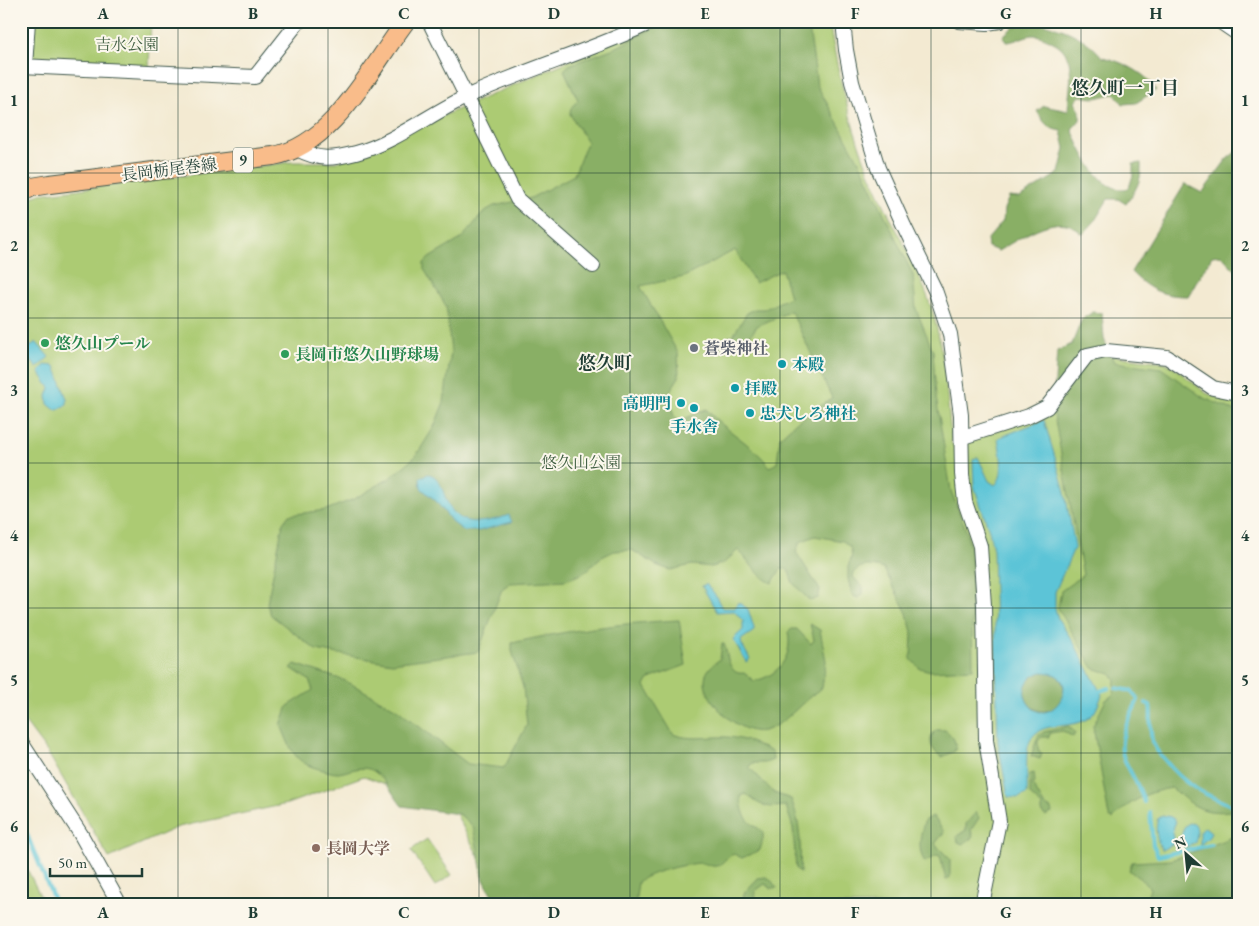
<svg xmlns="http://www.w3.org/2000/svg" width="1259" height="926" font-family="'EB Garamond','Noto Serif JP',serif">
  <style>
    .green { fill: #accb73; stroke: #668454 }
    .forest { fill: #89af65; stroke: #54764c; fill-rule: evenodd }
    .water { fill: #5bc4d7; stroke: #3d8086; fill-rule: evenodd }
    .lines { fill: none; stroke-linecap: round; stroke-linejoin: round }
    .stream { stroke: #5bc4d7; stroke-width: 4 }
    .minor-casing { stroke: #3f574c; stroke-width: 16 }
    .major-casing { stroke: #3f574c; stroke-width: 20 }
    .minor { stroke: #fff; stroke-width: 14 }
    .major { stroke: #f9bc8a; stroke-width: 18 }
    .grid { fill: none; stroke: #1f3d34; stroke-width: 1; stroke-opacity: 0.55 }
    .leisure-dot { fill: #2e9e5b; stroke: #fbf7ec; stroke-width: 2 }
    .worship-dot { fill: #6b7280; stroke: #fbf7ec; stroke-width: 2 }
    .culture-dot { fill: #0f9aa8; stroke: #fbf7ec; stroke-width: 2 }
    .education-dot { fill: #8d6e63; stroke: #fbf7ec; stroke-width: 2 }
    .labels { text-anchor: middle; stroke-width: 4; stroke-linejoin: round; paint-order: stroke }
    .shield { fill: #fbf7ec; stroke: #61756b; stroke-width: 1 }
    .shield-label { font-size: 15px; font-weight: bold; fill: #1f3d34 }
    .park-label { font-size: 16px; fill: #426044; stroke: #fbf7ec }
    .street-label { font-size: 16px; fill: #1f3d34; stroke: #fbf7ec }
    .leisure-label { font-size: 16px; font-weight: bold; fill: #27864d; stroke: #fbf7ec; text-anchor: start }
    .worship-label { font-size: 16px; font-weight: bold; fill: #5b616d; stroke: #fbf7ec; text-anchor: start }
    .culture-label { font-size: 16px; font-weight: bold; fill: #0d838f; stroke: #fbf7ec; text-anchor: start }
    .education-label { font-size: 16px; font-weight: bold; fill: #785e54; stroke: #fbf7ec; text-anchor: start }
    .neighbourhood-label { font-size: 18px; font-weight: bold; fill: #1f3d34; stroke: #fbf7ec }
    .neatline { fill: none; stroke: #1f3d34; stroke-width: 2 }
    .grid-label { font-size: 16px; text-anchor: middle; font-weight: bold; fill: #1f3d34 }
  </style>
  <rect width="100%" height="100%" fill="#fbf7ec"/>
  <filter id="ink" filterUnits="userSpaceOnUse"><feTurbulence type="fractalNoise" baseFrequency=".02" numOctaves="2"/><feDisplacementMap in="SourceGraphic" scale="10" xChannelSelector="R" yChannelSelector="G"/><feConvolveMatrix kernelMatrix="1 2 1 2 8 2 1 2 1" color-interpolation-filters="sRGB"/></filter>
  <filter id="wash" filterUnits="userSpaceOnUse"><feTurbulence type="fractalNoise" baseFrequency=".0096" numOctaves="4" result="noise"/><feDisplacementMap in="SourceGraphic" scale="20" xChannelSelector="R" yChannelSelector="G"/><feGaussianBlur stdDeviation="1.12" result="paint"/><feColorMatrix in="noise" values="0 0 0 0 0 0 0 0 0 0 0 0 0 0 0 0 0 1.4 0 .05"/><feComposite in="paint" operator="in"/></filter>
  <g filter="url(#wash)">
    <rect width="100%" height="100%" fill="#f3ead2"/>
    <!-- green -->
    <g class="green">
      <path d="M34,21H151L149,67L32,61Z"/>
      <path d="M660,21H829C839,79 853,139 878,192C896,232 919,268 932,310C945,353 947,399 952,445L1035,417L1104,355L1164,362L1174,367L1206,393L1238,406V905H504L454,810L364,776L287,804L178,827L109,858L48,753L21,717V201L40,194L292,162H337Z"/>
      <path d="M427,839L452,875L435,886L411,850Z"/>
      <path d="M21,857L45,905H21Z"/>
    </g>
    <!-- forest -->
    <g class="forest">
      <path d="M667,21H808L817,85L862,167L913,275L916,309L933,351L936,397L951,491L966,530L971,553L973,669L931,671L919,668L911,659L912,632L907,613L884,569C873,566 863,563 854,572L853,577L863,587V594L858,598L852,595L848,579V567L852,555L850,547L843,541L815,536L800,542L796,552L820,590L818,598L810,601L793,583L788,569H781L772,583C760,579 748,560 738,550L724,563L711,567L692,565L670,570L656,565L632,550L614,551L600,558L584,573L566,580L510,583L502,589L478,652L392,663L316,650L271,615L267,604L283,523L289,515L326,510L354,499L390,478L416,456L434,427L444,402L451,352L446,306L424,269V263L429,258L461,239L485,211L494,206L531,198L574,175L587,142L570,114L571,108L578,100L564,70L569,65L617,47ZM735,250L755,283L782,270L790,297L765,309H755L747,313L733,335L717,342V347L740,345L747,341L757,326L791,311L832,398L796,422L780,437L777,463L770,467C753,444 725,431 706,409L680,421L674,417L668,394L679,377L678,353L640,286L684,277Z"/>
      <path d="M1025,23C1052,22 1085,35 1102,57C1121,61 1147,73 1156,90L1136,103L1123,104C1114,91 1114,94 1100,97C1094,99 1086,97 1080,96L1075,102L1080,111V120L1072,129C1080,150 1102,197 1129,188L1133,175V164L1141,163C1142,181 1136,190 1126,204L1118,199H1108L1094,222L1083,234C1079,231 1074,227 1070,225C1048,217 1016,241 998,251L988,247L987,240L1003,221L1004,209L1009,197L1019,198L1059,173L1065,148L1061,131C1048,129 1044,123 1037,111L1044,106L1068,111C1069,85 1079,53 1051,41C1045,38 1040,35 1032,35C1023,36 1015,42 1006,42L1003,36L1012,28Z"/>
      <path d="M1238,150V267L1235,270L1221,255L1212,256L1188,296C1162,296 1149,290 1131,272L1185,184L1202,193L1227,159Z"/>
      <path d="M1093,312L1102,313L1104,339L1114,362L1161,368L1204,398L1238,412V810C1205,815 1196,809 1172,788C1149,791 1129,801 1113,819L1109,817L1093,726L1106,700L1114,694L1115,679L1111,674L1093,668L1058,608L1061,591L1083,575L1053,409L1057,351L1072,344L1082,319Z"/>
      <path d="M679,620L686,665L649,679L645,686L673,734C689,741 710,736 727,737C744,738 758,745 772,752L773,760L765,763H752L749,767L774,793L791,799C801,822 801,848 800,873L796,869L793,828L786,806C765,808 762,807 746,794L741,796C742,815 746,822 763,831V839L760,850L742,858L734,854C725,857 723,865 716,866C711,867 706,863 701,863C684,864 650,872 638,882L635,905H497L483,878L473,826L459,814L402,806C393,795 381,772 369,769C358,766 348,772 338,773C333,773 327,771 323,770C293,763 292,751 281,725L288,706L313,690L309,680L291,668L295,664L346,681L395,708L468,764L504,768L527,725L523,687L512,651V643C568,630 622,623 679,620Z"/>
      <path d="M810,624L820,630L826,661L822,688C803,699 785,726 763,731C741,736 704,702 705,680C705,671 713,664 720,659L722,644H724C728,654 728,676 744,673L754,681C779,676 793,656 788,632L792,629H797L811,644L814,640Z"/>
      <circle cx="1044" cy="691" r="20"/>
      <path d="M1069,726L1075,733L1073,737L1063,731L1050,733L1049,737H1042L1038,741V749L1042,754L1040,759L1031,756L1038,736L1044,732Z"/>
      <path d="M936,730H945C952,736 957,740 955,751L942,757C932,751 926,740 936,730Z"/>
      <path d="M1034,773L1035,782L1033,786L1044,805L1051,809L1052,813L1045,816L1042,813V806L1030,795V774Z"/>
      <path d="M976,812L979,818L971,830L973,837L963,844L958,842L957,836L966,830V824Z"/>
      <path d="M933,816L944,832L935,844L950,859V878L946,880L940,856L937,855L925,862C917,851 920,833 925,820Z"/>
      <path d="M1238,835V905H1134L1146,899L1150,889C1146,881 1136,877 1129,870L1132,862L1171,860Z"/>
      <path d="M766,877L770,879L777,888H771L765,884L755,891V898L746,903L743,900L744,893L758,878Z"/>
    </g>
    <!-- water -->
    <g class="water">
      <path d="M36,342L49,357L37,368L24,352Z"/>
      <path d="M45,365L55,366L67,399V404L58,410L54,409L48,404L47,396L50,388L39,372Z"/>
      <path d="M1044,420L1064,488L1075,546L1055,592V608L1058,619L1074,643L1102,695C1099,702 1097,711 1091,716C1073,733 1035,716 1028,747C1025,761 1028,780 1027,794L1018,798L1008,797L998,743L993,550L989,530L974,486L973,460L978,457L989,481L995,485C1006,476 1000,450 998,438ZM1042,672C1090,674 1047,737 1027,701C1020,687 1030,675 1042,672Z"/>
      <path d="M428,474C454,477 432,543 509,515L512,522L479,531H464L452,522L436,501L421,488L420,478Z"/>
      <path d="M706,584L714,593L722,608H735L738,602L748,609L754,628V631L741,640L742,645L750,659L746,662L733,639L743,630V621L734,611L717,612L702,586Z"/>
      <path d="M1162,815L1171,817L1176,821L1172,832L1174,843L1162,850C1156,840 1155,829 1158,818Z"/>
      <path d="M1189,823L1195,824C1198,830 1197,837 1195,843L1185,847C1181,838 1180,828 1189,823Z"/>
      <path d="M1205,827L1211,832L1209,837L1200,845V831Z"/>
    </g>
    <g class="lines">
      <!-- stream -->
      <g class="stream">
        <path d="M1116,688L1132,691L1138,700C1130,717 1116,740 1124,759C1131,774 1139,785 1144,802"/>
        <path d="M1100,691L1109,688"/>
        <path d="M1146,703L1150,705C1152,715 1149,728 1152,740C1154,747 1159,754 1164,759C1186,788 1206,795 1238,808"/>
        <path d="M1150,812L1153,845L1158,856L1211,845"/>
        <path d="M21,820L56,905"/>
      </g>
    </g>
  </g>
  <g filter="url(#ink)">
    <g class="lines">
      <!-- minor casing -->
      <g class="minor-casing">
        <g id="minor">
          <path d="M429,21L517,199L593,266"/>
          <path d="M846,21L844,31L846,50L852,82L878,168L904,226L935,290L950,334L961,415L962,474L965,502L980,546L984,605L986,740L999,821L982,905"/>
          <path d="M959,21L987,23L1000,21"/>
          <path d="M1219,21L1238,34"/>
          <path d="M21,66L255,77L299,21"/>
          <path d="M25,67L28,21"/>
          <path d="M297,149C320,161 332,159 356,153C394,143 431,113 468,96C529,68 594,50 654,21"/>
          <path d="M963,437L1029,416L1047,407L1087,355L1106,351L1167,357L1213,388L1233,392"/>
          <path d="M21,742L80,833L120,905"/>
        </g>
      </g>
      <!-- major casing -->
      <g class="major-casing">
        <path id="major" d="M21,193L32,187L50,184L273,156C333,146 371,67 406,21"/>
      </g>
      <!-- minor -->
      <use href="#minor" class="minor"/>
      <!-- major -->
      <use href="#major" class="major"/>
    </g>
  </g>
  <!-- grid -->
  <path class="grid" d="M178,21V905M328,21V905M479,21V905M630,21V905M780,21V905M931,21V905M1081,21V905M21,173H1238M21,318H1238M21,463H1238M21,608H1238M21,753H1238"/>
  <!-- markers -->
  <g class="leisure-dot">
    <circle cx="45" cy="343" r="5"/>
    <circle cx="285" cy="354" r="5"/>
  </g>
  <circle class="worship-dot" cx="694" cy="348" r="5"/>
  <g class="culture-dot">
    <circle cx="782" cy="364" r="5"/>
    <circle cx="735" cy="388" r="5"/>
    <circle cx="681" cy="403" r="5"/>
    <circle cx="694" cy="408" r="5"/>
    <circle cx="750" cy="413" r="5"/>
  </g>
  <circle class="education-dot" cx="316" cy="848" r="5"/>
  <g class="labels">
    <!-- shield labels -->
    <rect class="shield" x="233" y="147.5" width="20" height="25" rx="4"/>
    <g class="shield-label">
      <text x="243" y="165">9</text>
    </g>
    <!-- park labels -->
    <g class="park-label">
      <text x="127" y="50">吉水公園</text>
      <text x="581" y="468">悠久山公園</text>
    </g>
    <!-- street labels -->
    <g class="street-label">
      <text transform="translate(169 169) rotate(-7)" y="6">長岡栃尾巻線</text>
    </g>
    <!-- leisure labels -->
    <g class="leisure-label">
      <text x="55" y="349">悠久山プール</text>
      <text x="295" y="360">長岡市悠久山野球場</text>
    </g>
    <!-- worship labels -->
    <g class="worship-label">
      <text x="704" y="354">蒼柴神社</text>
    </g>
    <!-- culture labels -->
    <g class="culture-label">
      <text x="792" y="370">本殿</text>
      <text x="745" y="394">拝殿</text>
      <text x="671" y="409" text-anchor="end">高明門</text>
      <text x="760" y="419">忠犬しろ神社</text>
      <text x="694" y="432" text-anchor="middle">手水舎</text>
    </g>
    <!-- education labels -->
    <g class="education-label">
      <text x="326" y="854">長岡大学</text>
    </g>
    <!-- neighbourhood labels -->
    <g class="neighbourhood-label">
      <text x="1125" y="94">悠久町一丁目</text>
      <text x="605" y="369">悠久町</text>
    </g>
  </g>
  <!-- margin -->
  <rect width="1259" height="926" fill="none" stroke="#fbf7ec" stroke-width="55"/>
  <!-- north arrow -->
  <g transform="translate(1186 854) rotate(333)" stroke="#fbf7ec" stroke-width="4" paint-order="stroke">
  <path d="M0-4L9 19L0 12L-9 19Z" fill="#1f3d34"/>
  <text y="-8" font-size="14" font-weight="bold" text-anchor="middle" fill="#1f3d34">N</text>
  </g>
  <!-- scale -->
  <path d="M50 868v8h92v-8" fill="none" stroke="#1f3d34" stroke-width="2.5"/>
  <text x="58" y="868" font-size="15" fill="#1f3d34" stroke="#fbf7ec" stroke-width="4" paint-order="stroke">50 m</text>
  <rect x="28" y="28" width="1204" height="870" class="neatline"/>
  <g class="grid-label">
    <text x="103" y="19">A</text>
    <text x="253" y="19">B</text>
    <text x="404" y="19">C</text>
    <text x="554" y="19">D</text>
    <text x="705" y="19">E</text>
    <text x="855" y="19">F</text>
    <text x="1006" y="19">G</text>
    <text x="1156" y="19">H</text>
    <text x="14" y="106">1</text>
    <text x="1245" y="106">1</text>
    <text x="14" y="251">2</text>
    <text x="1245" y="251">2</text>
    <text x="14" y="396">3</text>
    <text x="1245" y="396">3</text>
    <text x="14" y="541">4</text>
    <text x="1245" y="541">4</text>
    <text x="14" y="686">5</text>
    <text x="1245" y="686">5</text>
    <text x="14" y="832">6</text>
    <text x="1245" y="832">6</text>
    <text x="103" y="918">A</text>
    <text x="253" y="918">B</text>
    <text x="404" y="918">C</text>
    <text x="554" y="918">D</text>
    <text x="705" y="918">E</text>
    <text x="855" y="918">F</text>
    <text x="1006" y="918">G</text>
    <text x="1156" y="918">H</text>
  </g>
</svg>
